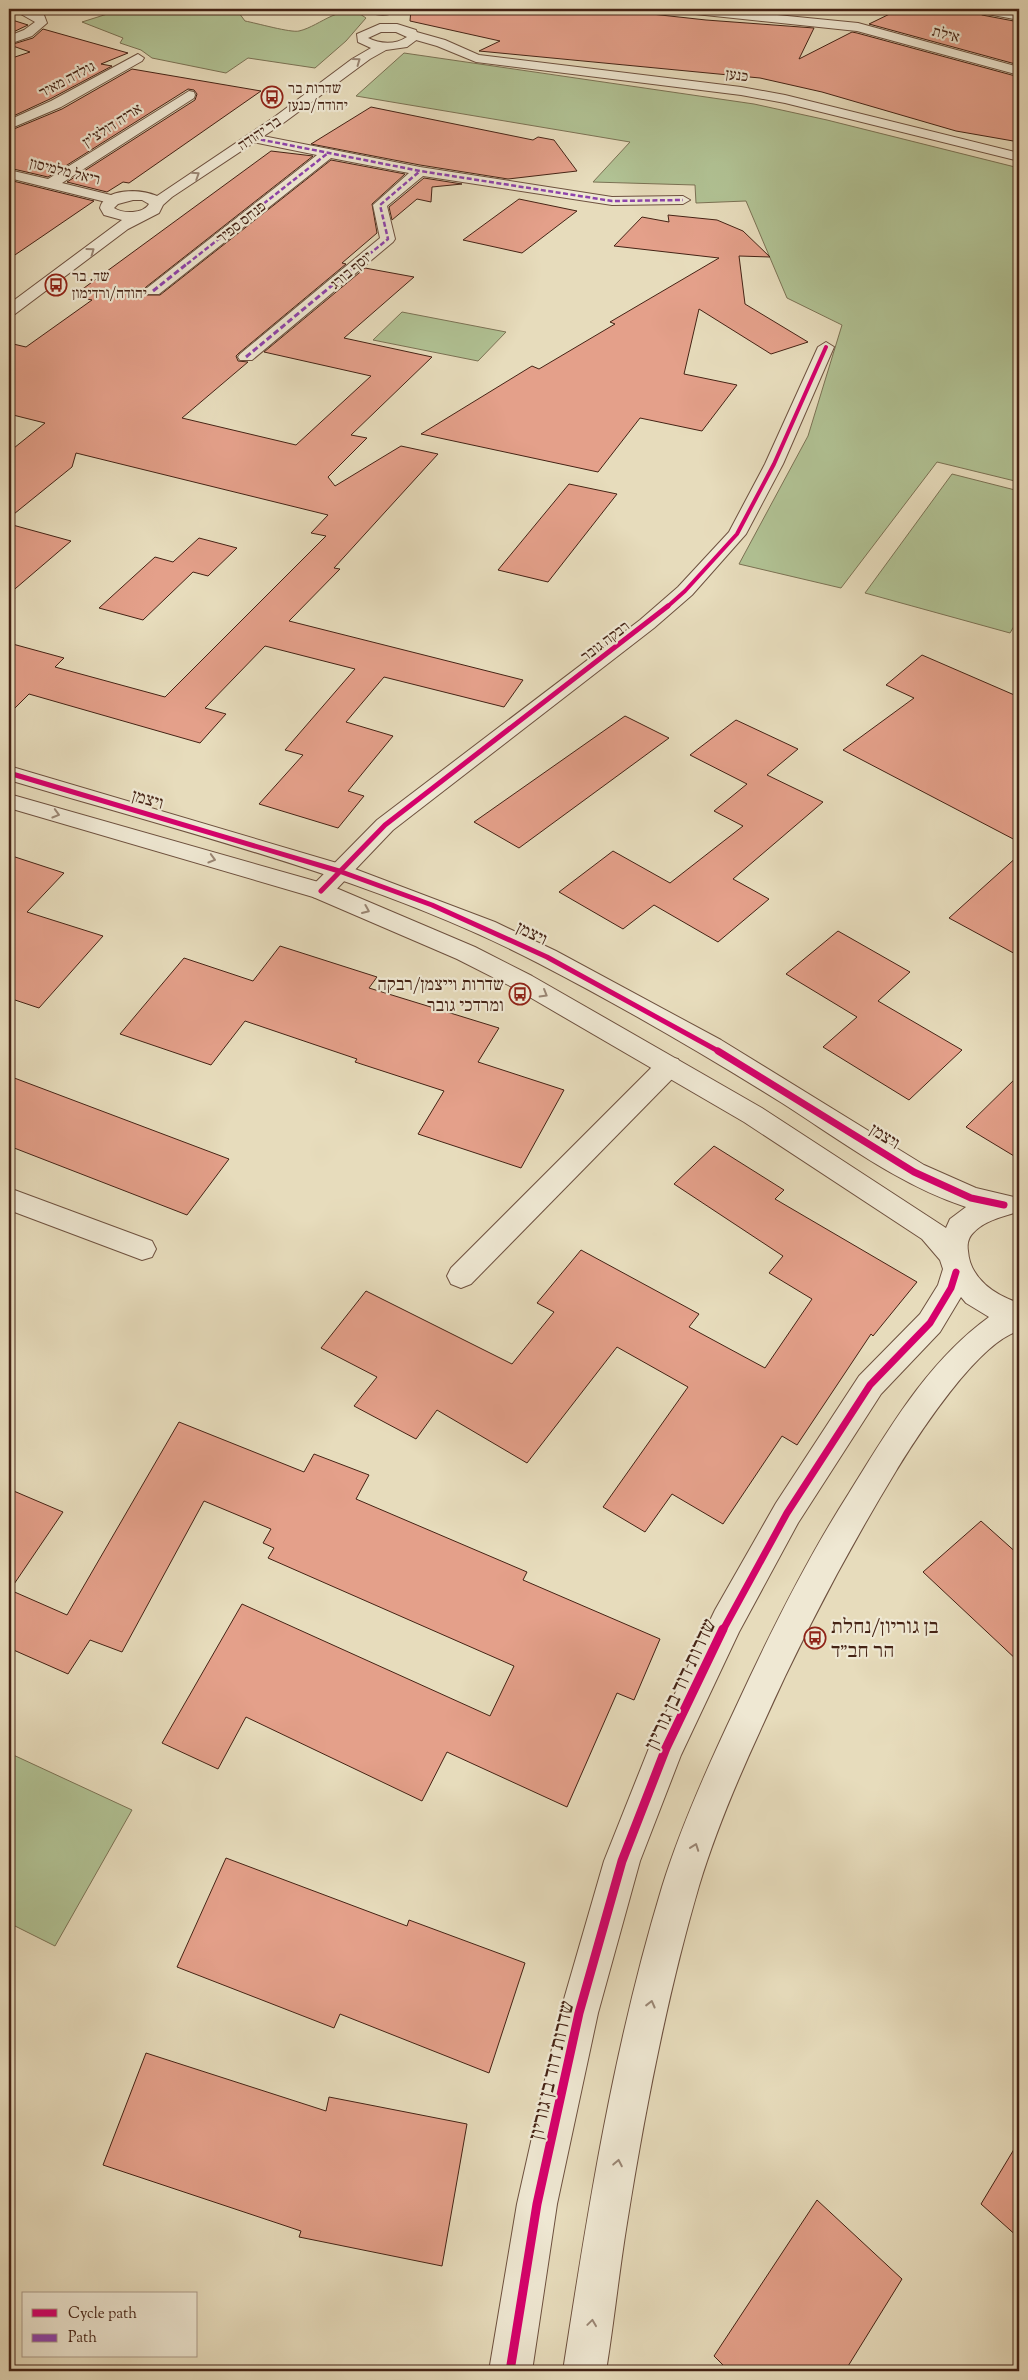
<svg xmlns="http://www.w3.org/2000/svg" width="1028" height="2380" font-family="'Sorts Mill Goudy','Frank Ruhl Libre',serif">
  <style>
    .green { fill: #b1c294; stroke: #7b7254 }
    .building { fill: #e4a08a; stroke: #452315 }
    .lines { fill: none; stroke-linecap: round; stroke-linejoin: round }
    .minor-casing { stroke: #6e513f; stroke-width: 2 }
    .tertiary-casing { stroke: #6e513f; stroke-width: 2 }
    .minor { fill: #efe8d3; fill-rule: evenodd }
    .tertiary { fill: #efe8d3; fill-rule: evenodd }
    .quiet-far1 { stroke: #8e44ad; stroke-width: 2.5; stroke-dasharray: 5 2.5; stroke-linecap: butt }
    .quiet { stroke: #8e44ad; stroke-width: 3; stroke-dasharray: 6 3; stroke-linecap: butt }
    .cycleway-far3-casing { stroke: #efe8d3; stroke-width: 5.5 }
    .cycleway-far2-casing { stroke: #efe8d3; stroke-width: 8 }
    .cycleway-far1-casing { stroke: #efe8d3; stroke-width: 10 }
    .cycleway-casing { stroke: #efe8d3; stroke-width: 12 }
    .cycleway-far3 { stroke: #d6006c; stroke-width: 4 }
    .cycleway-far2 { stroke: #d6006c; stroke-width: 5 }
    .cycleway-far1 { stroke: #d6006c; stroke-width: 7 }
    .cycleway { stroke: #d6006c; stroke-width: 9 }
    .oneway { stroke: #9a8674 }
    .labels { text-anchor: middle; stroke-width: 4.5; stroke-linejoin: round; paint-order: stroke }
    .far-street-label { font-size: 15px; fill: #452315; stroke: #efe8d3 }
    .far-poi-label { font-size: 15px; fill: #452315; stroke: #efe8d3; text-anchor: start }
    .street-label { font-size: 18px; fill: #452315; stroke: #efe8d3 }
    .poi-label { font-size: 18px; fill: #452315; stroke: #efe8d3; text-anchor: end }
    .near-poi-label { font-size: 21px; fill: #452315; stroke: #efe8d3; text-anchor: start }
    .near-street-label { font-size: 21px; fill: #452315; stroke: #efe8d3 }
  </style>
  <rect width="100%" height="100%" fill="#e7dcbc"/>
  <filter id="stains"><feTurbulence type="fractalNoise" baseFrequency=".004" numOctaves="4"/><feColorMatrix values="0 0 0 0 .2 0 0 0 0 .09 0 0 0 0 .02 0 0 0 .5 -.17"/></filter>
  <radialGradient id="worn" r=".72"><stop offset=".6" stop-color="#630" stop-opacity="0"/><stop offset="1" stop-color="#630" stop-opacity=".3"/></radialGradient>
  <!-- green -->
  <g class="green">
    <path d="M123,9H236L245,21C256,23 291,33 299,31C321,26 343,0 366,18L346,41L315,68L248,58L226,73L152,58L141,50L120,43L123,38L82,22Z"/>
    <path d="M404,53L754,104L827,120L1019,168V482L937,462L841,588L739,564L808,436L842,325L787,298L746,201L696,203L695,185L593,182L630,142L356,96Z"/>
    <path d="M402,312L506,332L478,361L373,340Z"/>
    <path d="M952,474L1019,491V618L1010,633L865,593Z"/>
    <path d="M9,1753L132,1810L55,1946L9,1923Z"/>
  </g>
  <!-- building -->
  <g class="building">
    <path d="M411,9H606L706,20L814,28L799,59L852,32L857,33L1019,77V142L956,131L822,92L760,78L479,51L500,41L410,21Z"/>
    <path d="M900,9H974L982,15L1019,22V65L869,24Z"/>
    <path d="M9,19L28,25L9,34Z"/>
    <path d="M43,29L128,53L101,64L112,66L50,99L9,118V59L30,52L10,45L33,38Z"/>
    <path d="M132,69L261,91L129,183L123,182L107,192L67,182L195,100L197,94L194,90L188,89L48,177L9,168V131L62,109Z"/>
    <path d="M371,107L533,140L538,137L554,140L577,171L508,179L420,165L311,144Z"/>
    <path d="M271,151L313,156L146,287L143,290L145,295H160L331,160L405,174L372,204L377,233L342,263L346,264L239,353L236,356L238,361L248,362L182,418L296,445L371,376L264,352L365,268L414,277L344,338L432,357L351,435L367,438L328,477L335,486L401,446L438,454L334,568L340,569L289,621L523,680L504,707L384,677L346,722L393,736L348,791L364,796L338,828L259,804L303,755L285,750L355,669L265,646L205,708L226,714L200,743L29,694L9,714V643L64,658L55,667L165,697L326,536L311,533L328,515L76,453L72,467L9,518V452L45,423L9,414V343L26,347L92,300L73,296Z"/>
    <path d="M424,178L462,184L432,187L431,202L417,199L392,220L389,207Z"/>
    <path d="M9,180L94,201L9,259Z"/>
    <path d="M519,199L577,211L522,253L463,240Z"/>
    <path d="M668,215L717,220L743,231L770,257L739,256L745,304L808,342L771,354L699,309L684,374L737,385L702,431L640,418L598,472L421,434L532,366L539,369L615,324L610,322L719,258L614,246L642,217L669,222Z"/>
    <path d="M569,484L617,494L548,582L498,570Z"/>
    <path d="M9,524L71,541L9,594Z"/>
    <path d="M199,538L237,548L208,576L193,572L143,620L99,608L155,557L173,562Z"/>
    <path d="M922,655L1019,697V842L843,750L914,698L886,685Z"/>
    <path d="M625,716L669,738L519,848L474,822Z"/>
    <path d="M736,720L798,749L767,775L823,802L733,879L769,899L718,942L654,905L623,929L559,892L613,851L670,883L743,826L714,811L747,784L690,755Z"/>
    <path d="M9,855L64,873L27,912L103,936L39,1008L9,998Z"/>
    <path d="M1019,855V956L949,918Z"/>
    <path d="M838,931L910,972L878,1001L962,1050L909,1100L823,1047L857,1017L786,974Z"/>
    <path d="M280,946L377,977L369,988L499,1028L478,1062L564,1090L521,1168L418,1134L444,1091L355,1062L357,1059L245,1021L211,1065L120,1034L184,958L253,981Z"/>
    <path d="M1019,1075V1159L966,1127Z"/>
    <path d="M9,1076L229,1159L187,1215L9,1146Z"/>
    <path d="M714,1146L784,1190L775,1199L917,1282L873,1336L871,1334L797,1445L782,1436L723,1524L672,1494L645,1532L603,1507L688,1387L617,1347L527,1463L437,1410L416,1439L354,1406L377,1377L321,1348L366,1291L512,1364L554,1312L537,1303L581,1250L699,1314L689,1327L765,1368L812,1299L769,1273L783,1256L674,1184Z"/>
    <path d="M179,1422L304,1472L314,1454L369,1475L356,1499L527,1572L523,1580L660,1639L634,1700L617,1693L567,1807L447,1752L422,1801L246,1717L218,1769L162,1743L242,1604L490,1716L514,1666L268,1558L274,1548L263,1543L271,1529L204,1501L122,1652L90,1640L68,1674L9,1648V1489L63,1512L10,1590L67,1615Z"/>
    <path d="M981,1521L1019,1555V1662L923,1572Z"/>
    <path d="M226,1858L407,1926L409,1920L525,1963L489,2073L340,2014L334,2028L177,1967Z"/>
    <path d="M146,2053L326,2111L329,2097L467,2124L442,2266L299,2237L301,2231L103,2165Z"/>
    <path d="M1019,2141V2238L981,2204Z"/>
    <path d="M817,2200L902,2279L845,2371H729L714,2356Z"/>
  </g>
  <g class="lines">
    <!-- minor casing -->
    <g class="minor-casing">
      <g id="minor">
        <path d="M12,9H28L44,15L47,23L32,36L9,44V36L24,30L35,22Z"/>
        <path d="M363,9H393L395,11C389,17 369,15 363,9Z"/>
        <path d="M680,9H718L858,23L1019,67V75L857,31L686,13Z"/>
        <path d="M976,9H1000L1019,12V20L982,13Z"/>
        <path d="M413,31L445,40L479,55L741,87L785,95L1019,153V161L785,103L741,95L476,62L437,46L409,38L407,35L409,32Z"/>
        <path d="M138,54L144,58L142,61L61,107L9,129V120L51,101Z"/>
        <path d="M189,91L194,92L195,95L194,98L62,183L119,197L121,200L119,203L114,204L9,178V170L48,179Z"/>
        <path d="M253,134L420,167L612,197L683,196L690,200L683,204L612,205L423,176L387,206L395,239L393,242L252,360H240L238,357L240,354L380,238L373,205L409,173L331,158L159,294H147L145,291L147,288L317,155L248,141L246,138Z"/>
        <path d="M826,342L834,347L783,464L746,534L692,595L654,628L393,830L329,897L321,899L313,897L309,891L313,885L377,820L640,620L678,587L729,532L765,464L818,347Z"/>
        <path d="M669,1057L678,1059L682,1066L678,1073L471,1284L461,1288L451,1284L447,1276L451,1268L660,1059Z"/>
        <path d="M9,1188L152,1241L156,1249L152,1257L142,1260L9,1210Z"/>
      </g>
    </g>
    <!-- tertiary casing -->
    <g class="tertiary-casing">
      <g id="tertiary">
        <path d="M380,24H397L416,30L419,38L407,47L386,50L370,59L282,124L172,197L163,205L159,213L128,229L15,314L9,316V304L122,220L104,215L100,208C105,187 141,189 157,196L273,118L352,59L371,48L358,42L357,34ZM381,32H396L407,37C395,45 380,44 368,38ZM133,200H142L149,204C143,214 123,214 114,208L118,204Z"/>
        <path d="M9,766L347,866L495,922L556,951L721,1040L924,1165L976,1188L1014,1197L1018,1205L1014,1213C999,1218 984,1221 973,1233C968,1238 967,1245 968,1251C970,1279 995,1295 1019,1303V1331C978,1342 918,1435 896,1471C845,1555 800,1641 760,1731C737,1781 715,1833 699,1886C667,1995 645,2110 627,2223C619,2272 614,2322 606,2371H563C588,2208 614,2045 662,1887C681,1826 708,1766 735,1709C769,1635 805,1562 849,1493C889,1429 927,1362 989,1317L966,1303L961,1297L940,1332L881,1394L798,1523L739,1632L681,1755L640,1861L598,2013L557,2204L532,2371H489L517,2204L560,2013L604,1861L649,1748L715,1610L776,1503L859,1376L920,1314L938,1285L943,1269L940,1260L922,1239L744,1122L514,988L457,959L313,897L9,808V794L329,885L475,947L532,976L762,1108L946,1228L950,1219L966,1207C899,1185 840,1140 782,1103C702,1053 621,1006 538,963C374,878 186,833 9,780Z"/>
      </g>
    </g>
    <!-- minor -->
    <use href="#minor" class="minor"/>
    <!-- tertiary -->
    <use href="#tertiary" class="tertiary"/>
    <!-- quiet-far1 -->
    <g class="quiet-far1">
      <path d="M253,138L420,171L612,201L683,200"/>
      <path d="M187,264L328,153"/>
      <path d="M357,264L388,239L380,205L420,171"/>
    </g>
    <!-- quiet -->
    <g class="quiet">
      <path d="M153,291L188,263"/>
      <path d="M246,357L359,263"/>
    </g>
    <!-- cycleway-far3 casing -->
    <g class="cycleway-far3-casing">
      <path id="cycleway-far3" d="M667,607L685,591L737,534L774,464L826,347"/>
    </g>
    <!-- cycleway-far2 casing -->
    <g class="cycleway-far2-casing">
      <g id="cycleway-far2">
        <path d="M9,773L339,871L432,905L547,957L720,1052"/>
        <path d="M321,891L385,825L668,606"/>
      </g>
    </g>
    <!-- cycleway-far1 casing -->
    <g class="cycleway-far1-casing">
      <g id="cycleway-far1">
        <path d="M718,1051L914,1172L971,1198L1004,1205"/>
        <path d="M723,1630L787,1513L870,1385L930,1323L951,1288L956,1272"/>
      </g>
    </g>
    <!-- cycleway casing -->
    <g class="cycleway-casing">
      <path id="cycleway" d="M510,2371L537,2204L579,2013L622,1861L666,1748L723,1629"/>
    </g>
    <!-- cycleway-far3 -->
    <use href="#cycleway-far3" class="cycleway-far3"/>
    <!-- cycleway-far2 -->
    <use href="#cycleway-far2" class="cycleway-far2"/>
    <!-- cycleway-far1 -->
    <use href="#cycleway-far1" class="cycleway-far1"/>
    <!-- cycleway -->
    <use href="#cycleway" class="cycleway"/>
  </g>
  <!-- one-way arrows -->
  <defs><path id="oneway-chevron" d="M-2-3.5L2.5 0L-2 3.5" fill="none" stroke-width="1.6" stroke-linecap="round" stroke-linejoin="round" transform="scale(1.25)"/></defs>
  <g class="oneway">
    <use href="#oneway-chevron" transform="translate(357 61) rotate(-36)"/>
    <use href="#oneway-chevron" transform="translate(196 175) rotate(-33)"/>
    <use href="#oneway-chevron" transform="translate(91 251) rotate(-36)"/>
    <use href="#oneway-chevron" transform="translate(56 814) rotate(16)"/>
    <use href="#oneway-chevron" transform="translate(212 859) rotate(16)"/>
    <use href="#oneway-chevron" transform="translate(366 910) rotate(23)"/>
    <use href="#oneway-chevron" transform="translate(544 994) rotate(30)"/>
    <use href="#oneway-chevron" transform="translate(695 1847) rotate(-70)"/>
    <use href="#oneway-chevron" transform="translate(651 2004) rotate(-76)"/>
    <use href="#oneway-chevron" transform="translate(618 2163) rotate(-79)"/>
    <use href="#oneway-chevron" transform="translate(592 2323) rotate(-82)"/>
  </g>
  <!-- icons -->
  <defs>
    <g id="bus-ring" transform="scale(1.125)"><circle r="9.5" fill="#efe8d3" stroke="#8f2418" stroke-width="1.5"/><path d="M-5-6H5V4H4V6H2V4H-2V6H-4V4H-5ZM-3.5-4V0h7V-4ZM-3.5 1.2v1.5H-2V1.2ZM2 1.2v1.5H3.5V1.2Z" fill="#8f2418"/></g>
  </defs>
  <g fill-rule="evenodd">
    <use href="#bus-ring" x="272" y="97"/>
    <use href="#bus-ring" x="56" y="285"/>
    <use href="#bus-ring" x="520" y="994"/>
    <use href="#bus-ring" x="815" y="1638"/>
  </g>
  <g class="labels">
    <!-- far-street labels -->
    <g class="far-street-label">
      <text transform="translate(946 34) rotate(15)" y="5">אילת</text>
      <text transform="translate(737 75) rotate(8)" y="5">כנען</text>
      <text transform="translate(67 79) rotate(-28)" y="5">גולדה מאיר</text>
      <text transform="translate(112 125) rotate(-33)" y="5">אריה דולצ'ין</text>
      <text transform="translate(259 133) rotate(-34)" y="5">בר יהודה</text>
      <text transform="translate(65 171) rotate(14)" y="5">ריאל מלמיסון</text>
      <text transform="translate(241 222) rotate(-38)" y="5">פנחס ספיר</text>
      <text transform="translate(351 270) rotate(-40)" y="5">יוסף בורג</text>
      <text transform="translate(605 641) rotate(-37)" y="5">רבקה גובר</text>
    </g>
    <!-- far-poi labels -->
    <g class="far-poi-label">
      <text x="288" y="93">שדרות בר<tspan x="288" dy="17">יהודה/כנען</tspan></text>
      <text x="72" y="281">שד. בר<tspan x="72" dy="17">יהודה/ורדימון</tspan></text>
    </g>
    <!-- street labels -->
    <g class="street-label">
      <text transform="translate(148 799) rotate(16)" y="6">ויצמן</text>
      <text transform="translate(532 933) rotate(26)" y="6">ויצמן</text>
      <text transform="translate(885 1136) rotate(32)" y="6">ויצמן</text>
    </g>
    <!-- poi labels -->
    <g class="poi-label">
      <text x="504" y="990">שדרות וייצמן/רבקה<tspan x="504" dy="21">ומרדכי גובר</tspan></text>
    </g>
    <!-- near-poi labels -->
    <g class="near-poi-label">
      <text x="831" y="1633">בן גוריון/נחלת<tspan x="831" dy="24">הר חב״ד</tspan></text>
    </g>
    <!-- near-street labels -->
    <g class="near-street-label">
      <text transform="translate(680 1684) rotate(-65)" y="7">שדרות דוד בן גוריון</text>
      <text transform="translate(551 2070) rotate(-77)" y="7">שדרות דוד בן גוריון</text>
    </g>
  </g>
  <!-- margin -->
  <rect width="1028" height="2380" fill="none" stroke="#e7dcbc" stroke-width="30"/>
  <rect x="10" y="10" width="1008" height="2360" fill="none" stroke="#452315" stroke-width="2.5"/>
  <rect x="15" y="15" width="998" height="2350" fill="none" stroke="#452315"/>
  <!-- legend -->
  <rect x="22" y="2292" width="175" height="65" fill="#efe8d3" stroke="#ab9987"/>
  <rect x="32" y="2309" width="25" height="8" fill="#d6006c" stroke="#ab9987"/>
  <text x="68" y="2318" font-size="15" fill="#452315">Cycle path</text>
  <rect x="32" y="2334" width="25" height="8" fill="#8e44ad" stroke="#ab9987"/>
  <text x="68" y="2342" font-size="15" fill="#452315">Path</text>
  <rect width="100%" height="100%" filter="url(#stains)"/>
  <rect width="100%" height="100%" fill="url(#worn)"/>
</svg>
